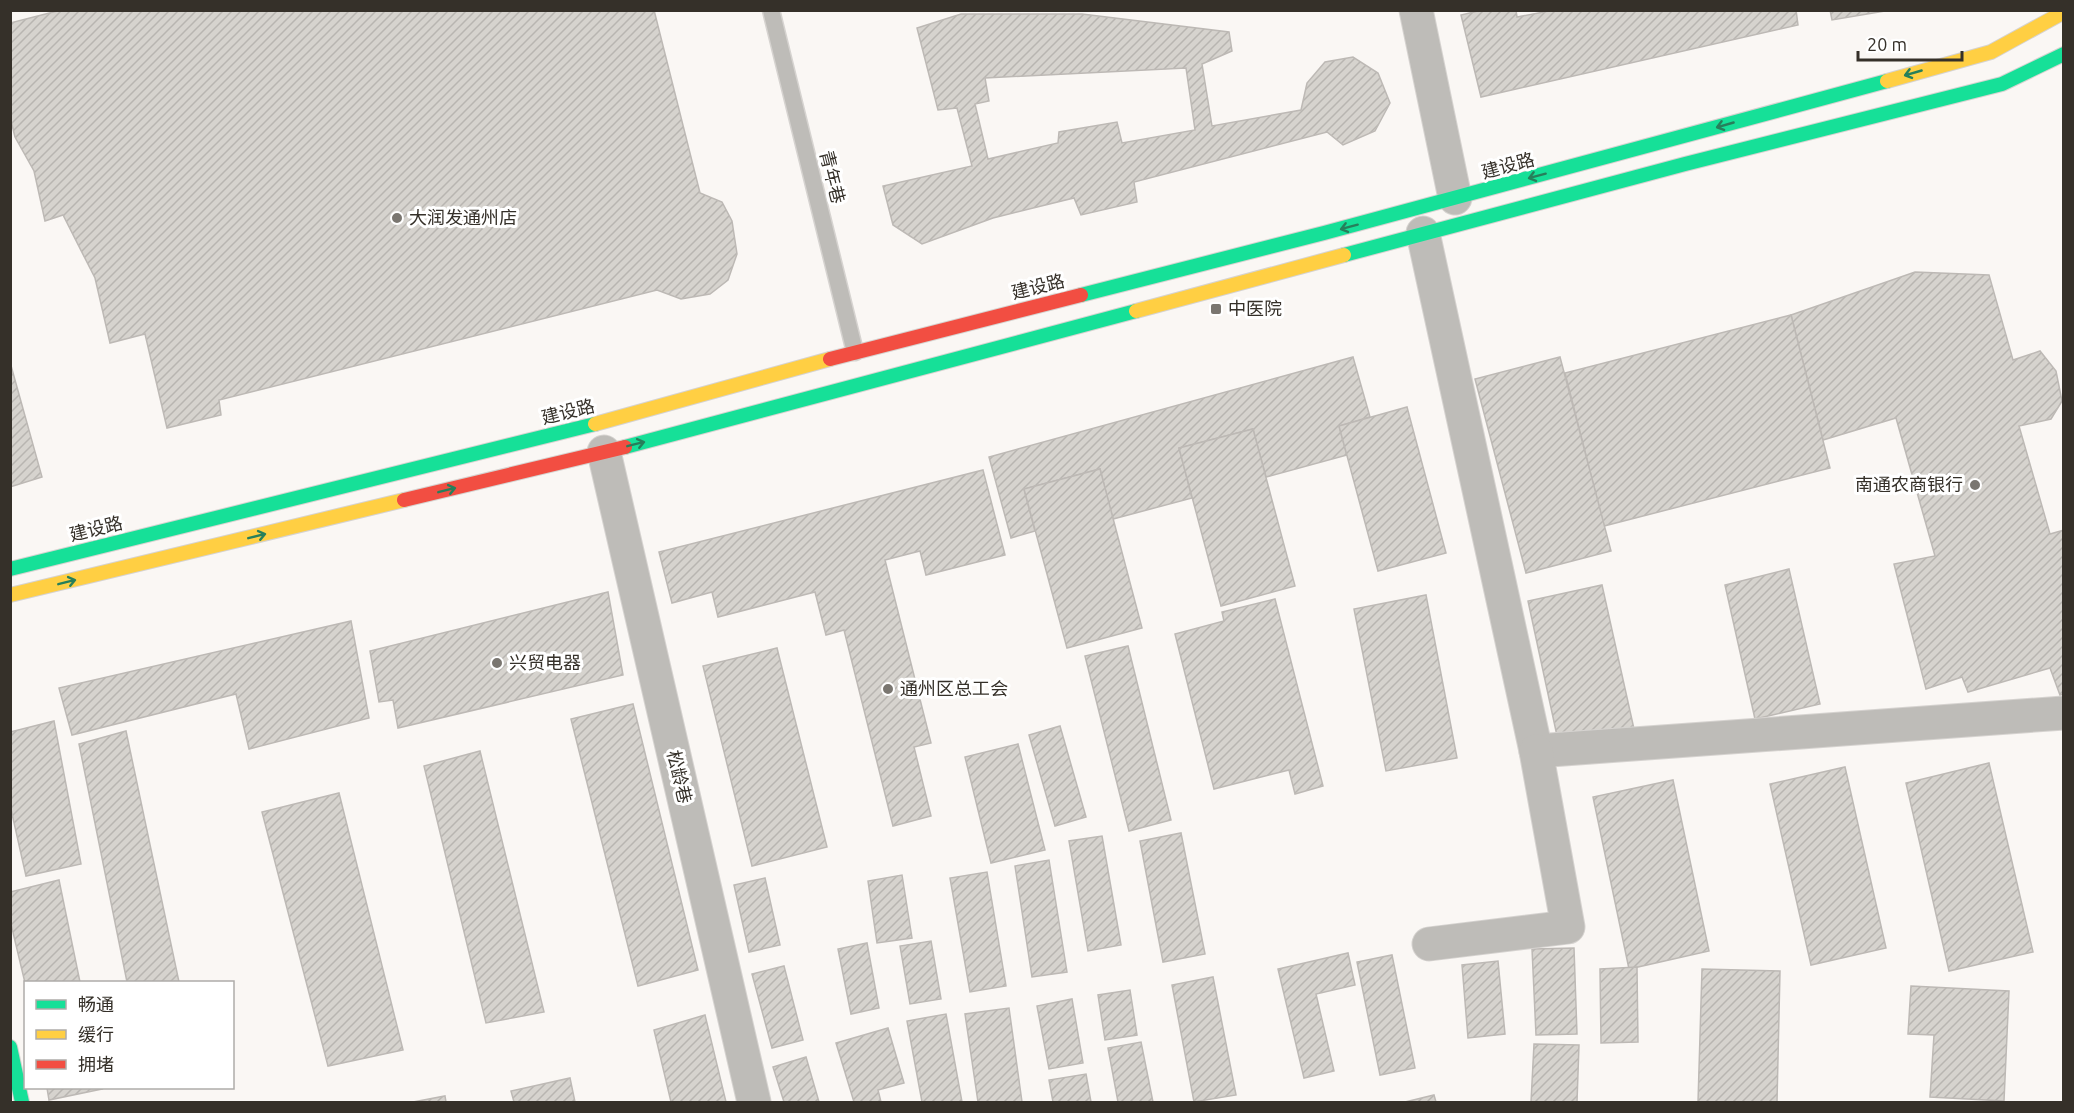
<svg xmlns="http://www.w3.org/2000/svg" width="2074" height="1113" font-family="Ubuntu,'Noto Sans SC',sans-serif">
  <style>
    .building { fill: url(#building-hatch); stroke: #bdb9b5; stroke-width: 1.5; fill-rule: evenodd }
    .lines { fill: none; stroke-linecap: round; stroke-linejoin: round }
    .lane-casing { stroke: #d6d3d0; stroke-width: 19 }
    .street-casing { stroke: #d6d3d0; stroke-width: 35 }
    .fast-casing { stroke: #d6d3d0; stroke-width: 16 }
    .slow-casing { stroke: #d6d3d0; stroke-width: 16 }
    .jam-casing { stroke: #d6d3d0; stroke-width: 16 }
    .lane { stroke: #bebcb8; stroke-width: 16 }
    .street { stroke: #bebcb8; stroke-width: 33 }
    .fast { stroke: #16e098; stroke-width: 14 }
    .slow { stroke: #ffcf43; stroke-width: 14 }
    .jam { stroke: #f24e42; stroke-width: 14 }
    .oneway { stroke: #277f5b }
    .poi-dot { fill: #7a7670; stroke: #fff; stroke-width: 2 }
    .labels { text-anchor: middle; stroke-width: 6; stroke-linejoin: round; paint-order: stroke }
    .street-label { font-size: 18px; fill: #353029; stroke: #fff }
    .poi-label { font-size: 18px; fill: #353029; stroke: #fff; text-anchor: start }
  </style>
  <defs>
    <pattern id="building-hatch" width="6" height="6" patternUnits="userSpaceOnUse" patternTransform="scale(1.5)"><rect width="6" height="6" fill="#d6d3ce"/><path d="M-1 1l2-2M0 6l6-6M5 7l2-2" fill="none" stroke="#b8b5b1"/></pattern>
  </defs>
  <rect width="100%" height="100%" fill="#faf7f4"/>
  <!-- building -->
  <g class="building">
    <path d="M61,10H654L700,193L722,202L732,221L737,254L728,280L710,294L681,299L657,290L219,400L221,415L167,428L145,334L110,343L95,278L63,215L45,221L34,171L15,137L10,117V23Z"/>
    <path d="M1482,10H1516L1517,17L1554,10H1796L1798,25L1481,97L1461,15Z"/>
    <path d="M1830,10H1891L1832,20Z"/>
    <path d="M961,14H1082L1229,32L1232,51L1202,64L1212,126L1301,110L1307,83L1325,62L1353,57L1378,73L1390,103L1375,131L1343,145L1327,132L1134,182L1137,202L1081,215L1074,198L993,218L922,244L893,225L883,186L972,166L957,108L938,110L917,28ZM1186,68L1195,130L1122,143L1117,122L1059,132L1058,143L988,159L975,104L989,101L985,78Z"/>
    <path d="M1915,272L1989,275L2013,360L2040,351L2056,371L2062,401L2051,419L2019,426L2050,534L2064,530V694L2060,695L2050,668L1968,692L1962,677L1926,689L1894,564L1935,556L1896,418L1823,440L1791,315Z"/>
    <path d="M1791,315L1830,468L1604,526L1565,373Z"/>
    <path d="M1353,357L1370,417L1339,426L1347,455L1266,477L1253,429L1179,448L1192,498L1113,519L1100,469L1024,489L1035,531L1011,538L989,457Z"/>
    <path d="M1560,357L1611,551L1526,573L1475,379Z"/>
    <path d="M10,362L42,477L10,487Z"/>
    <path d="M1407,407L1446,553L1378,571L1339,426Z"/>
    <path d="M1253,429L1295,586L1221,606L1179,448Z"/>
    <path d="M1100,469L1142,628L1067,648L1024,489Z"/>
    <path d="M983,470L1005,555L926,575L920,551L885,560L931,743L914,747L931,816L893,826L844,630L826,635L815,592L718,617L712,592L672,603L659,552Z"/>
    <path d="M1789,569L1820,704L1755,719L1725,585Z"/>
    <path d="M1602,585L1634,729L1559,745L1528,601Z"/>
    <path d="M608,592L623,675L398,728L393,700L379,702L370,651Z"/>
    <path d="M1426,595L1457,758L1386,771L1354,609Z"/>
    <path d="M1275,599L1323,786L1295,794L1289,770L1214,789L1175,634L1224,621L1222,612Z"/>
    <path d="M351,621L369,718L249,749L236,694L72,735L59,688Z"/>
    <path d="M1128,646L1171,820L1129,831L1085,656Z"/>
    <path d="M777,648L827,847L752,866L703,666Z"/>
    <path d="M633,704L698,970L638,986L571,719Z"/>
    <path d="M54,721L81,864L26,876L10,805V732Z"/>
    <path d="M1060,726L1086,817L1055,826L1029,735Z"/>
    <path d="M126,731L179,982H127L79,744Z"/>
    <path d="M1018,744L1045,850L991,863L965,757Z"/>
    <path d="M480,751L544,1012L486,1023L424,766Z"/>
    <path d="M1989,763L2033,952L1949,971L1906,783Z"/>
    <path d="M1845,767L1886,948L1811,965L1770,784Z"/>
    <path d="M1673,780L1709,951L1629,969L1593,797Z"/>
    <path d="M339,793L403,1050L328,1066L262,812Z"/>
    <path d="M1181,833L1205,954L1163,962L1140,841Z"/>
    <path d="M1102,836L1121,945L1088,951L1069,841Z"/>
    <path d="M1049,860L1067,972L1032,977L1015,866Z"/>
    <path d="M987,872L1006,986L970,992L950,878Z"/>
    <path d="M902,875L912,938L877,943L868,881Z"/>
    <path d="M765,878L780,945L749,952L734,885Z"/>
    <path d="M59,880L80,982H26V987L10,920V892Z"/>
    <path d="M931,941L941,999L910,1004L900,946Z"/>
    <path d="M867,943L879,1008L851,1014L838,949Z"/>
    <path d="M1574,948L1577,1034L1536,1035L1532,949Z"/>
    <path d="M1348,953L1355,985L1316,994L1334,1071L1304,1078L1278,969Z"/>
    <path d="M1392,955L1415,1068L1380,1075L1357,962Z"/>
    <path d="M1498,961L1505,1034L1468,1038L1462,965Z"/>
    <path d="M784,966L803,1040L772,1048L752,974Z"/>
    <path d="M1637,967L1638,1042L1601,1043L1600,969Z"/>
    <path d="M1702,969L1780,971L1777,1102H1698Z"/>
    <path d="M1213,977L1236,1095L1194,1102L1172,985Z"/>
    <path d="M1911,986L2009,991L2004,1101L1930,1097L1934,1035L1908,1034Z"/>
    <path d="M1130,990L1137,1035L1105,1040L1098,995Z"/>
    <path d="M1072,999L1083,1063L1049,1069L1037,1006Z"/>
    <path d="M1009,1008L1022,1102H978L965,1014Z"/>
    <path d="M946,1014L962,1102H922L907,1021Z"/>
    <path d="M705,1015L726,1102H671L654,1030Z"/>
    <path d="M888,1028L904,1083L878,1090L881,1102H854L836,1043Z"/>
    <path d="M1141,1042L1153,1102H1118L1108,1048Z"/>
    <path d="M1534,1044L1579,1045L1577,1102H1531Z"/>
    <path d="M806,1057L819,1102H784L773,1067Z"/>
    <path d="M1086,1074L1091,1102H1053L1049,1080Z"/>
    <path d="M570,1078L575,1102H514L511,1091Z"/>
    <path d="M47,1088H101L102,1089L49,1100Z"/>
    <path d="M1434,1095L1436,1102H1405Z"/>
    <path d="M445,1096L446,1102H413Z"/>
  </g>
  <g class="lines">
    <!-- lane casing -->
    <g class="lane-casing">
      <path id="lane" d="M771,10L855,352"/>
    </g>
    <!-- street casing -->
    <g class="street-casing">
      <g id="street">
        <path d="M1416,10L1455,198"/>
        <path d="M1423,233L1536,751L2064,713"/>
        <path d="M604,452L754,1102"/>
        <path d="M1429,944L1568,927L1536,751"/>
      </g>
    </g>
    <!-- fast casing -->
    <g class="fast-casing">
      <g id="fast">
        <path d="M1344,255L1685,164L2002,84L2064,54"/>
        <path d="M1081,295L1324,233L1887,81"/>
        <path d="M625,447L1136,311"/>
        <path d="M10,569L595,424"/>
        <path d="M10,1047L22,1102"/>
      </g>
    </g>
    <!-- slow casing -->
    <g class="slow-casing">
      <g id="slow">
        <path d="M1887,81L1991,52L2064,12"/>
        <path d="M1136,311L1344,255"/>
        <path d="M595,424L830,359"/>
        <path d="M10,595L404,500"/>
      </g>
    </g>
    <!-- jam casing -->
    <g class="jam-casing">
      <g id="jam">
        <path d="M830,359L1081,295"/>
        <path d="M404,500L625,447"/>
      </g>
    </g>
    <!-- lane -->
    <use href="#lane" class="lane"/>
    <!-- street -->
    <use href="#street" class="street"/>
    <!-- fast -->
    <use href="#fast" class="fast"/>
    <!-- slow -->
    <use href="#slow" class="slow"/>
    <!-- jam -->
    <use href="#jam" class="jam"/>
  </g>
  <!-- one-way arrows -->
  <defs><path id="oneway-shaft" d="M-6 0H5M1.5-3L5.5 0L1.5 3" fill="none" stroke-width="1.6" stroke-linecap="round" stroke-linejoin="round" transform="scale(1.5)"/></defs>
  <g class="oneway">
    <use href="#oneway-shaft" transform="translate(1913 73) rotate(164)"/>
    <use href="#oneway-shaft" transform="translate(1725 125) rotate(164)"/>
    <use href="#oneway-shaft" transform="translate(1537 176) rotate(165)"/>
    <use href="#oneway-shaft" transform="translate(1349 227) rotate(165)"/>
    <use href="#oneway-shaft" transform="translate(636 444) rotate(-14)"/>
    <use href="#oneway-shaft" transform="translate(447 490) rotate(-14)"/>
    <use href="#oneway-shaft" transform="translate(257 536) rotate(-14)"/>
    <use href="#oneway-shaft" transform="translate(67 582) rotate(-14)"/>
  </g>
  <!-- markers -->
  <g class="poi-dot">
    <circle cx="397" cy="218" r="6"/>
    <rect x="1210" y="303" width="12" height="12" rx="3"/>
    <circle cx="1975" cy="485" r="6"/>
    <circle cx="497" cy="663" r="6"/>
    <circle cx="888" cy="689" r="6"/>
  </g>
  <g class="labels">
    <!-- street labels -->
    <g class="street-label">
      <text transform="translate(1508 166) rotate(-15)" y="6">建设路</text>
      <text transform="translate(832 177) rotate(76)" y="6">青年巷</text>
      <text transform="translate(1038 287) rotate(-14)" y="6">建设路</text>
      <text transform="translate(568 412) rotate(-14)" y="6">建设路</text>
      <text transform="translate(96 529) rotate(-14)" y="6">建设路</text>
      <text transform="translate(679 777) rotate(77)" y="6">松龄巷</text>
    </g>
    <!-- poi labels -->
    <g class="poi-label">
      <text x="409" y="224">大润发通州店</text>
      <text x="1228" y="315">中医院</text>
      <text x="1963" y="491" text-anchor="end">南通农商银行</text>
      <text x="509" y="669">兴贸电器</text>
      <text x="900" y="695">通州区总工会</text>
    </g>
  </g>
  <!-- border -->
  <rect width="2074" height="1113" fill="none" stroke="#353029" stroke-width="24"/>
  <!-- legend -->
  <rect x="24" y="981" width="210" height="108" fill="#ffffff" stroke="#aeaca9" stroke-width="1.5"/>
  <rect x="36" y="1000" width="30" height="9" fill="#16e098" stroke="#aeaca9" stroke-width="1.5"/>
  <text x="78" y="1011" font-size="18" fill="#353029">畅通</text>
  <rect x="36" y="1030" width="30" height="9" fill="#ffcf43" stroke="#aeaca9" stroke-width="1.5"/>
  <text x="78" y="1041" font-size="18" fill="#353029">缓行</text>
  <rect x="36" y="1060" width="30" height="9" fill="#f24e42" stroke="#aeaca9" stroke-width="1.5"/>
  <text x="78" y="1071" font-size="18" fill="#353029">拥堵</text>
  <!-- scale -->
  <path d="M1858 51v9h104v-9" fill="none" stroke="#353029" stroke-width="3"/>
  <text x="1867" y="51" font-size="18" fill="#353029" stroke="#ffffff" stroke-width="4.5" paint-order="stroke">20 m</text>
</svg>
